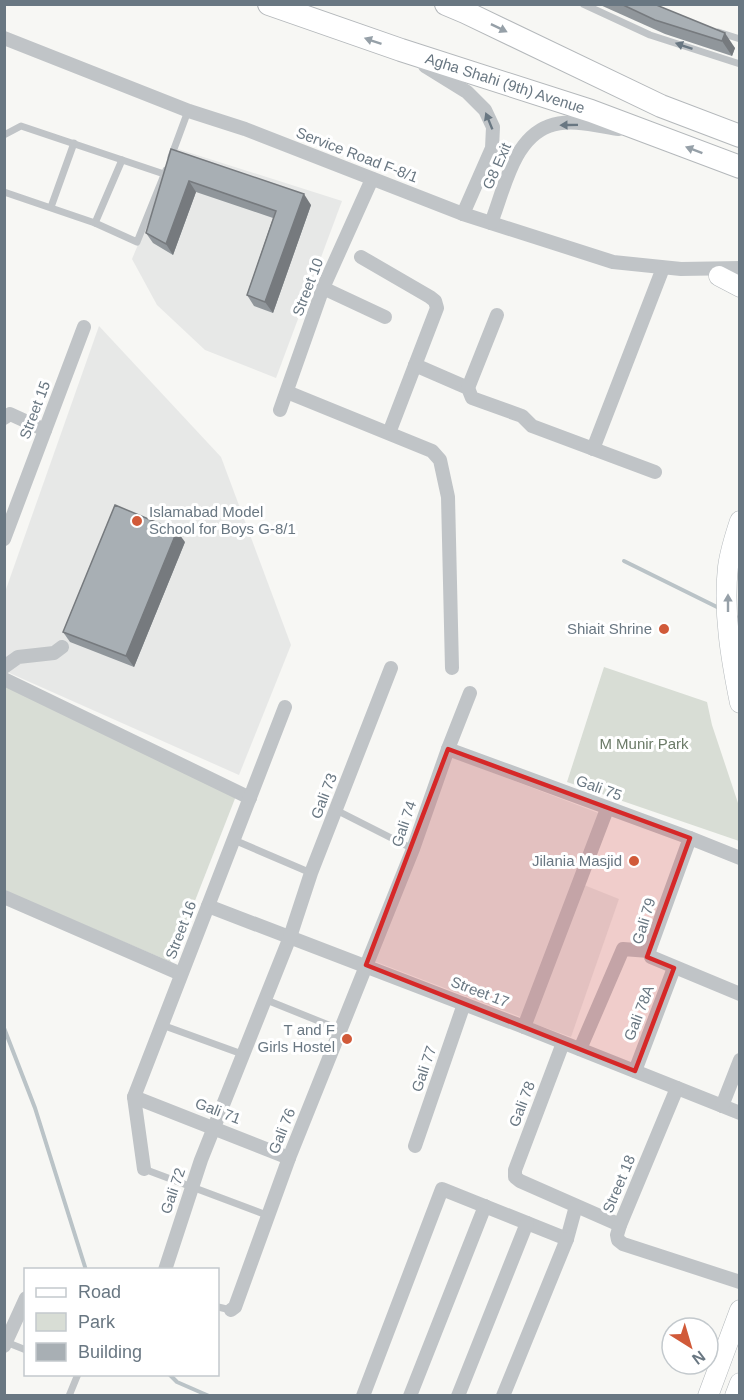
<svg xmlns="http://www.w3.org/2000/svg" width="744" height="1400" font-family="Helvetica,sans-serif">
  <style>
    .built { fill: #e7e8e7 }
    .green { fill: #d8ddd5 }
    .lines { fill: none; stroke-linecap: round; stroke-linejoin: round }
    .stream { stroke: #bac3c7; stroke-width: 4 }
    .secondary-casing { stroke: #b3b8bb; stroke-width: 21 }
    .primary-casing { stroke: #b4b8bb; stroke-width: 24 }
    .lane { stroke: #c0c4c7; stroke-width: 7 }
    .street { stroke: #c0c4c7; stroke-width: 14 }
    .secondary { stroke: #fff; stroke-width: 20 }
    .primary { stroke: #fff; stroke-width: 22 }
    .wall { fill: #90969b }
    .shaded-wall { fill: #767a7e }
    .building { fill: #a8afb4; stroke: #767a7e; stroke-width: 1.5 }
    .oneway { fill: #96a0a8 }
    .oneway2 { fill: #697782 }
    .marked { fill: #d62828; fill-opacity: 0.2; stroke: #d62828; stroke-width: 4.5; stroke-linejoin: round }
    .poi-dot { fill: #d15a39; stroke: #fff; stroke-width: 2 }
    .labels { text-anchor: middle; stroke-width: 6; stroke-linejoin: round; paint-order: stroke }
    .street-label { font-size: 15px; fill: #697782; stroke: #fff }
    .poi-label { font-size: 15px; fill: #697782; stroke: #fff; text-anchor: end }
    .park-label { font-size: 15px; fill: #6b7a67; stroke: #fff }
  </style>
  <rect width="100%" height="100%" fill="#f7f7f4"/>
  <!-- built -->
  <g class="built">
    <path d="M178,149L342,201L276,378L205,350L157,305L132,259Z"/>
    <path d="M99,326L221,457L291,645L239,775L5,671V592Z"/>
    <path d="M449,756L601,814L523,1018L371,960Z"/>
    <path d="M584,885L619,899L571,1037L532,1023Z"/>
  </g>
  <!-- green -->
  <g class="green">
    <path d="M604,667L707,702L712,725L739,806V841L567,782Z"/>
    <path d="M4,682L236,796L171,962L5,891Z"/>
  </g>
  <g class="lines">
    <!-- stream -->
    <g class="stream">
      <path d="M624,561L717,607"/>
      <path d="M739,617H740"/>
      <path d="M4,1028L35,1108L86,1270"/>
      <path d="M169,1374L177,1382L209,1396"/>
    </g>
    <!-- secondary casing -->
    <g class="secondary-casing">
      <g id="secondary">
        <path d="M719,276L740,287"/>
        <path d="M740,521C735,536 730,552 728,567C723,612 731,659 740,703"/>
        <path d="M708,1396L740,1310"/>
        <path d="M735,1396L740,1383"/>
      </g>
    </g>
    <!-- primary casing -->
    <g class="primary-casing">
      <g id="primary">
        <path id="s1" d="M269,4L401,50L591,111L740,167"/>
        <path d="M446,4L465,12L661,106L740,136"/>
      </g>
    </g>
    <!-- lane -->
    <g class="lane">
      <path d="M583,4L650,35L740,64"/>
      <path d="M718,32L740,39"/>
      <path d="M4,135L21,126L164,174"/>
      <path d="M171,157L188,111"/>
      <path d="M4,192L95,223L137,242L166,170"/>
      <path d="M51,207L74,143"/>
      <path d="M95,223L122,160"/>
      <path d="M336,810L413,849"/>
      <path d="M234,840L311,873"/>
      <path d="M264,999L341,1030"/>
      <path d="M162,1025L242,1054"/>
      <path d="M144,1169L269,1216"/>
      <path d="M218,1307L231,1310"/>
      <path d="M6,1342L26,1350"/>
      <path d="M69,1396L78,1374"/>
    </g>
    <!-- street -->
    <g class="street">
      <path d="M4,38L189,111L245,129L463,214L613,262L681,269L740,268"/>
      <path d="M425,66L467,92L485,110L493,127L492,148L463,214"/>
      <path d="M491,223C504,190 513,139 549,126C570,118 598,126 619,129"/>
      <path d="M361,257L430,297L435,301L437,308L389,433"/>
      <path d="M323,288L385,317"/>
      <path d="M415,365L468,388L472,398L522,416L532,426L655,472"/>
      <path d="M468,388L497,315"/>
      <path d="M287,392L432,451L440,460L448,497L452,668"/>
      <path d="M280,410L323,288L372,179"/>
      <path d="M4,418L10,414L45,430"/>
      <path d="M593,449L663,268"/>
      <path d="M4,539L84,327"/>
      <path d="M4,667L18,657L54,653L62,647"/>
      <path d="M4,679L250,798"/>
      <path d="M448,749L690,838L740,858"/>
      <path d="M690,838L649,951L651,957L740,994"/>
      <path d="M4,897L181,974"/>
      <path d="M208,906L524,1027L740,1113"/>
      <path d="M524,1027L607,809"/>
      <path d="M563,1043L515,1170V1177L520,1181L620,1225"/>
      <path d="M580,1049L623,949L649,951"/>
      <path d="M635,1071L674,968"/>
      <path d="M677,1088L620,1225L617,1235L618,1240L623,1244L740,1282"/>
      <path d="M134,1097L289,1158"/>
      <path d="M722,1106L740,1060"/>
      <path d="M415,1146L464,1004"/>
      <path d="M144,1169L134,1097L285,707"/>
      <path d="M165,1270L201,1160L290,937L311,873L391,668"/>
      <path d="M231,1310L235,1307L289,1158L413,849L448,749L470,693"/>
      <path d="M4,1346L26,1298"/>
      <path d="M363,1396L442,1189L567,1239L576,1206"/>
      <path d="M410,1396L485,1206"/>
      <path d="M458,1396L527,1223"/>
      <path d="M503,1396L567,1239"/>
    </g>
    <!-- secondary -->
    <use href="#secondary" class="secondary"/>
    <!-- primary -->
    <use href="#primary" class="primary"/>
  </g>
  <!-- wall -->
  <g class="wall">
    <path d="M598,4H654L735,48L732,56L665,34Z"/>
    <path d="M171,149L311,205L273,313L254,306L247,295L273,218L196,192L173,255L153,243L146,233Z"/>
    <path d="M185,542L134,667L70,642L63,632Z"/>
  </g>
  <!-- shaded-wall -->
  <g class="shaded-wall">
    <path d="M725,33L735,48L732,56L722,41Z"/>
    <path d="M189,181L196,192L173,255L166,244Z"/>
    <path d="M304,194L311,205L273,313L265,302Z"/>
    <path d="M177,531L185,542L134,667L126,656Z"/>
  </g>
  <!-- building -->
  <g class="building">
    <path d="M621,4H654L725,33L722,41L655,20Z"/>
    <path d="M171,149L304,194L265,302L247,295L276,211L189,181L166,244L146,233Z"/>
    <path d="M115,505L177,531L126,656L63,632Z"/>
  </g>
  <!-- one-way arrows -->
  <defs><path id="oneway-solid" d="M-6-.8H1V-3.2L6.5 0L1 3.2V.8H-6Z" transform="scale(1.5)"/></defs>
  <g class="oneway">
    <use href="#oneway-solid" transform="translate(499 28) rotate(26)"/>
    <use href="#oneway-solid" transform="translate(373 41) rotate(-161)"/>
    <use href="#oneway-solid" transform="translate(694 150) rotate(-159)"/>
    <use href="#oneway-solid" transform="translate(728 603) rotate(-90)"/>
  </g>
  <g class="oneway2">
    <use href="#oneway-solid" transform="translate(684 46) rotate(-161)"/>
    <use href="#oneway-solid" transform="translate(489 121) rotate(-112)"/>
    <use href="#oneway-solid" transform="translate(569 125) rotate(179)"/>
  </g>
  <!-- marked area -->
  <path class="marked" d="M448,749L690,838L647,957L674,968L635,1071L366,965Z"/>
  <!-- markers -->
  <g class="poi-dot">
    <circle cx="137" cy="521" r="6"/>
    <circle cx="664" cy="629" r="6"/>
    <circle cx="634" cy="861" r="6"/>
    <circle cx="347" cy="1039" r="6"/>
  </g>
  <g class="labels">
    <!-- street labels -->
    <g class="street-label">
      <text dy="5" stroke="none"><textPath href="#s1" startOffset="249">Agha Shahi (9th) Avenue</textPath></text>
      <text transform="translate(357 155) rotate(21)" y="5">Service Road F-8/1</text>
      <text transform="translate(497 166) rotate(-66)" y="5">G8 Exit</text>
      <text transform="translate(308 287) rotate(-69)" y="5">Street 10</text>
      <text transform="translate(35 410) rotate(-69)" y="5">Street 15</text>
      <text transform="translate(599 788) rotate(20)" y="5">Gali 75</text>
      <text transform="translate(324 796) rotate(-69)" y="5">Gali 73</text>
      <text transform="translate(404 824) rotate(-71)" y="5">Gali 74</text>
      <text transform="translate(644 921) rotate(-73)" y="5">Gali 79</text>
      <text transform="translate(181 930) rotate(-69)" y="5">Street 16</text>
      <text transform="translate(480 992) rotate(21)" y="5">Street 17</text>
      <text transform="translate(639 1013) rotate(-69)" y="5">Gali 78A</text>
      <text transform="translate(424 1069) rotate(-71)" y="5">Gali 77</text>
      <text transform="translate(522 1104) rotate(-69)" y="5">Gali 78</text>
      <text transform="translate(218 1111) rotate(21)" y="5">Gali 71</text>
      <text transform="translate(282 1131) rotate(-68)" y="5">Gali 76</text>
      <text transform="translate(619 1184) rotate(-67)" y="5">Street 18</text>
      <text transform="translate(173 1191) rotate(-71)" y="5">Gali 72</text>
    </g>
    <!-- poi labels -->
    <g class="poi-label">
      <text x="149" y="517" text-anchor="start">Islamabad Model<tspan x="149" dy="17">School for Boys G-8/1</tspan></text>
      <text x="652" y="634">Shiait Shrine</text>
      <text x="622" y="866">Jilania Masjid</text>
      <text x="335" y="1035">T and F<tspan x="335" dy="17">Girls Hostel</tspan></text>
    </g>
    <!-- park labels -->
    <g class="park-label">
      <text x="644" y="749">M Munir Park</text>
    </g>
  </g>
  <!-- border -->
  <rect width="744" height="1400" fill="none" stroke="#697782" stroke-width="12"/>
  <!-- legend -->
  <rect x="24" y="1268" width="195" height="108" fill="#ffffff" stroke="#c3c9cd" stroke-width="1.5"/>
  <rect x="36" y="1288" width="30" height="9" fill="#ffffff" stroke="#c3c9cd" stroke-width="1.5"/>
  <text x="78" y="1298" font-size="18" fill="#697782">Road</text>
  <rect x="36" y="1313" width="30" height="18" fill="#d8ddd5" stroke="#c3c9cd" stroke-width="1.5"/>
  <text x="78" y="1328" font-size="18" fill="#697782">Park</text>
  <rect x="36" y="1343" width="30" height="18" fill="#a8afb4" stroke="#c3c9cd" stroke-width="1.5"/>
  <text x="78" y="1358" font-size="18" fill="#697782">Building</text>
  <!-- north arrow -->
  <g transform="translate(690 1346) rotate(143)"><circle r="28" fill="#ffffff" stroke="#c3c9cd" stroke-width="1.5"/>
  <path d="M0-4.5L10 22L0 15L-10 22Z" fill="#d15a39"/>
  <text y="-9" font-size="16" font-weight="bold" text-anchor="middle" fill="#697782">N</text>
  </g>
</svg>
